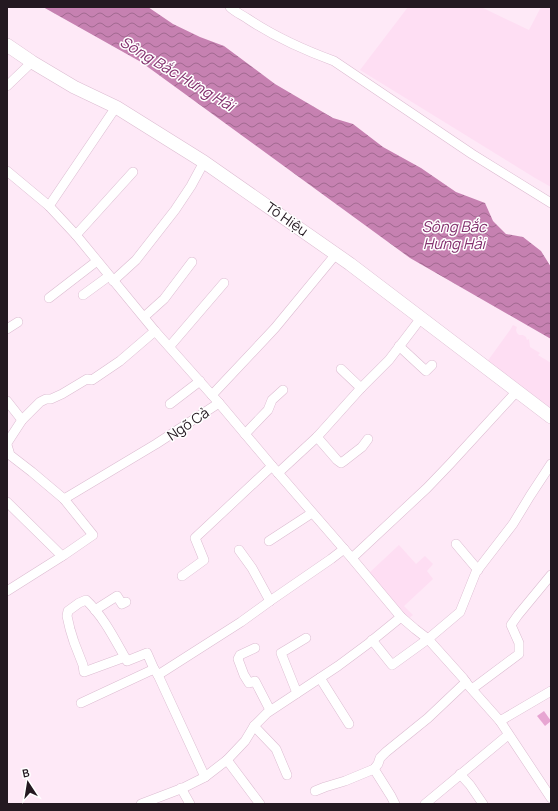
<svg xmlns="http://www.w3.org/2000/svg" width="558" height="811" font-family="Manrope,sans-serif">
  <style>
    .built { fill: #fedef3 }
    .garden { fill: #e7a5d2 }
    .water { fill: url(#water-waves) }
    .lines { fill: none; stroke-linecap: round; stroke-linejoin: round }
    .minor-casing { stroke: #dcbcd1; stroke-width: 10 }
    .secondary-casing { stroke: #dcbcd1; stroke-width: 14 }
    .minor { stroke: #fff; stroke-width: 9 }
    .secondary { stroke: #fff; stroke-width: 13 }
    .labels { text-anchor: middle; stroke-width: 3; stroke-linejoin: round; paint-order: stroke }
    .street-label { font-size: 14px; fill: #241921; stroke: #fff }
    .water-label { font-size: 15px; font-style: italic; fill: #83306e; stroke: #fff }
  </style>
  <defs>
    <pattern id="water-waves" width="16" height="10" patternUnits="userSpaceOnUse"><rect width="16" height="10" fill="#c681b1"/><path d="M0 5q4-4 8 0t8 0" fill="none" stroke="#a16990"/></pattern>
  </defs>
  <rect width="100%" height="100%" fill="#fee9f7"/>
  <!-- built -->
  <g class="built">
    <path d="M408,7H481L529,30L541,7H551V187L535,178L360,70Z"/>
    <path d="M513,325L517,327L516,330L517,333L519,335H523L526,337L527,340L529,339L530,347L540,353L538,355L551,363V417L484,366L510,330Z"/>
    <path d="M399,545L416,564L425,556L433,564L427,571L433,579L404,606L413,615L409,618L368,574Z"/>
  </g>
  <!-- garden -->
  <path class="garden" d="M544,711L551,721L545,726L537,716Z"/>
  <!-- water -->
  <path class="water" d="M43,7H148L173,24L200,37L224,46L275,84L333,118L353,124L383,147L421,168L456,192L485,203L493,221L506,234L523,237L541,251L551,267V339L410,258L141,62Z"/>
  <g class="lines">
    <!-- minor casing -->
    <g class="minor-casing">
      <g id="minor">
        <path d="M230,7C235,12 242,15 248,19C275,37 304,50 334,61L472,154L551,203"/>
        <path d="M7,86L32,62"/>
        <path d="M7,171L49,206L76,235L155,331L219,403L272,466L350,556L401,617L415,629L428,639L463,678L468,685L500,721L551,798"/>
        <path d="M49,206L116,107"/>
        <path d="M76,235L133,172"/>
        <path d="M113,281L136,260L175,210L191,186L204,162"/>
        <path d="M83,295L109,276"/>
        <path d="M49,298L97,261"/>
        <path d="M144,317L164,299L192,262"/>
        <path d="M7,329L18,322"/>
        <path d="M170,346L224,283"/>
        <path d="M399,346L426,371L432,365"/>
        <path d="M341,369L361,388"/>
        <path d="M212,395L275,328L336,254"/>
        <path d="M7,401L22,420"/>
        <path d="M170,404L200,381"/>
        <path d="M245,434L268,410L272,400L283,390"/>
        <path d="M317,437L337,460L341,463L344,461L362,447L368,439"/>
        <path d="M7,443L22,420L40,402L46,399H51L62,394L87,379L92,380L120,361L155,331"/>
        <path d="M7,445L10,455L32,472L64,499L93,535L64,555L7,591"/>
        <path d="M278,473L317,437L361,388L389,360L421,318"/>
        <path d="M64,499L156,444L219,403"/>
        <path d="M7,502L62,556"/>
        <path d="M269,541L312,513"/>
        <path d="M456,544L478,570"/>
        <path d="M239,550L252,568L270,601"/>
        <path d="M352,558L427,488L450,464L517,391"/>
        <path d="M182,576L204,560L195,538L272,466"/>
        <path d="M95,610L117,596L122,604L126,602"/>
        <path d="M372,640L392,665L428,639L460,612L476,572L513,524L530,496L551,464"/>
        <path d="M255,648L240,655L238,659L244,675L249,683L255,681L270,710"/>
        <path d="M125,657L84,672L83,665L74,642L70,629L67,616L68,611L79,603L86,600C104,617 115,640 127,661L147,653L154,669"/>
        <path d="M158,675L205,777"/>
        <path d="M320,678L349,724"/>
        <path d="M472,689L519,654V643L511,625L518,615L551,575"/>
        <path d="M297,693L281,653L306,638"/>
        <path d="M81,703L154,669L158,675L241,622L270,601L331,559L344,549"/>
        <path d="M500,721L551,691"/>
        <path d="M254,726L276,749L287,775"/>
        <path d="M227,760L260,804"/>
        <path d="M374,769L391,796L395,804"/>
        <path d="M460,774L470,785L483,804"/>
        <path d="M181,788L190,804"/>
        <path d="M315,791L325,787L345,781L374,769L378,764L380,758L386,752L428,718L466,682"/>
        <path d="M141,804L183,788L205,777L227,760L245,741L254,726L267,713L338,666L369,643L401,617"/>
        <path d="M425,804L508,735"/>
      </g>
    </g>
    <!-- secondary casing -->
    <g class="secondary-casing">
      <path id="secondary" d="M7,45L32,62L74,87L116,107L204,162L350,264L551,417"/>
    </g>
    <!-- minor -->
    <use href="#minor" class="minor"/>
    <!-- secondary -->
    <use href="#secondary" class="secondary"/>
  </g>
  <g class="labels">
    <!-- street labels -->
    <g class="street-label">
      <text transform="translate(287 219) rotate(35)" y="5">Tô Hiệu</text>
      <text transform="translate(188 424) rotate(-34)" y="5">Ngõ Cả</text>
    </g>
    <!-- water labels -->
    <g class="water-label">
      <text transform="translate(177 74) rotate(31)" y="5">Sông Bắc Hưng Hải</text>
      <text x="454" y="232">Sông Bắc<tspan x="454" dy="17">Hưng Hải</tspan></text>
    </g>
  </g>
  <!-- border -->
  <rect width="558" height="811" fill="none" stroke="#241921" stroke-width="16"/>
  <!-- north arrow -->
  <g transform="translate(28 783) rotate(348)" stroke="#ffffff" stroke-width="3" paint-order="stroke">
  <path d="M0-3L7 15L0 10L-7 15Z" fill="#241921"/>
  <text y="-6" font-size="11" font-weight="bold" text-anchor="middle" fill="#241921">B</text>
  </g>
</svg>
